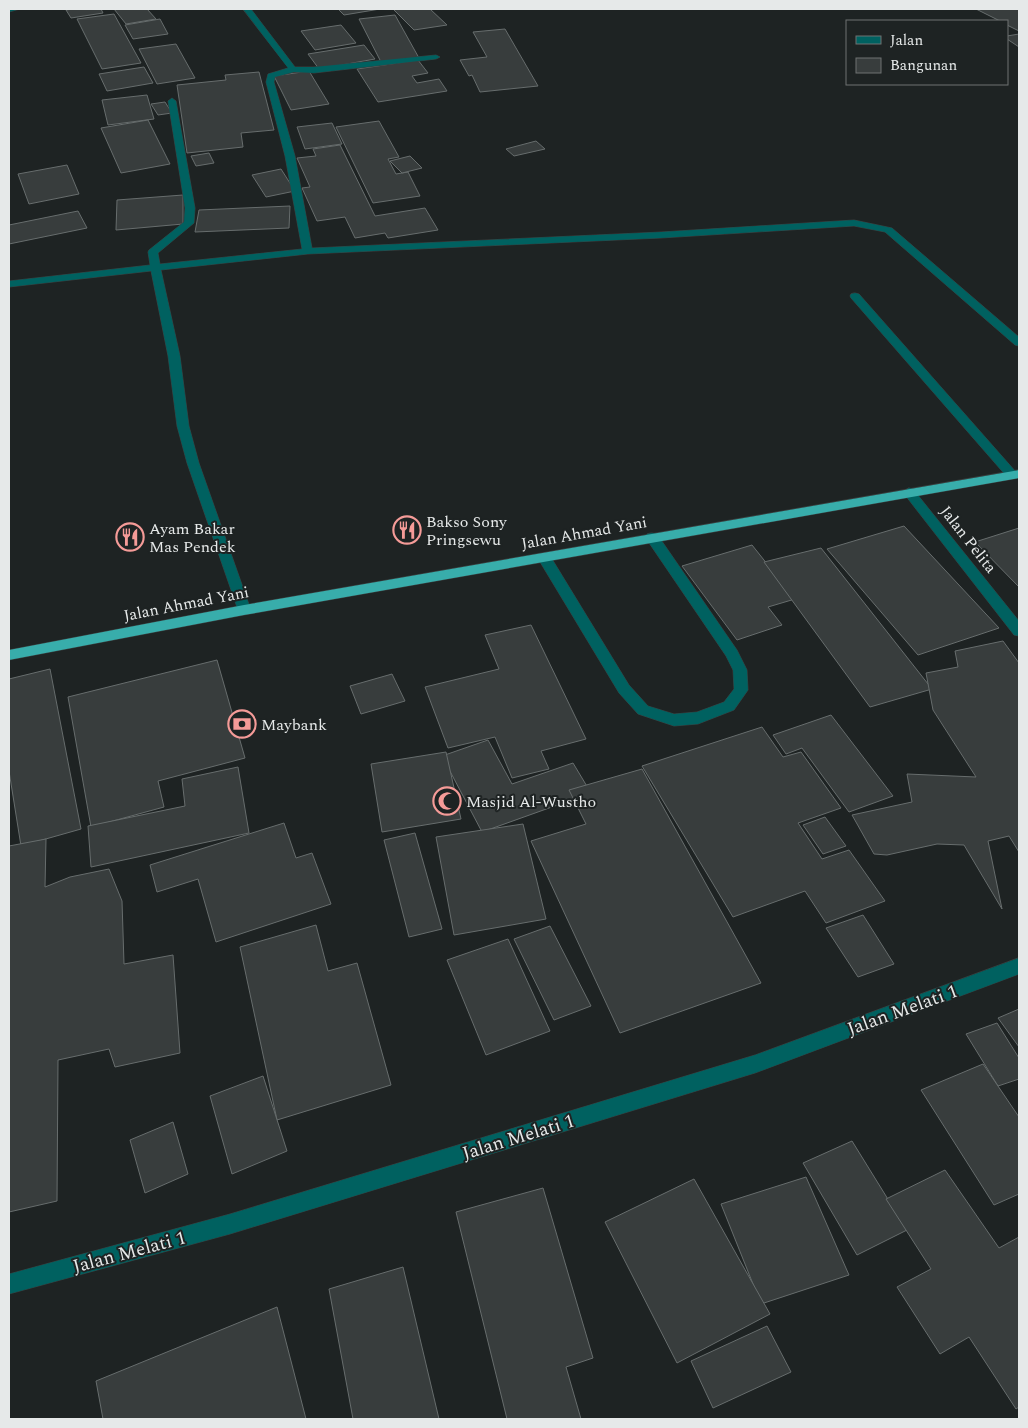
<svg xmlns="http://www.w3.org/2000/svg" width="1028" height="1428" font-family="Spectral,serif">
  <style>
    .building { fill: #383d3d; stroke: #676d6d }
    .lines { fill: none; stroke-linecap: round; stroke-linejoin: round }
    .minor-casing { stroke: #3a3f3f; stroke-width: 1 }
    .highway-casing { stroke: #3a3f3f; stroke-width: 1 }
    .minor { fill: #006160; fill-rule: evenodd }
    .highway { fill: #38adab; fill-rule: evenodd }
    .labels { text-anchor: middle; stroke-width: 4; stroke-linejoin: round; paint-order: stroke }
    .poi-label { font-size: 16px; fill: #e6e9e9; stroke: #1e2323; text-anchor: start }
    .street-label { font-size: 16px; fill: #e6e9e9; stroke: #1e2323 }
    .near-street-label { font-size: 19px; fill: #e6e9e9; stroke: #1e2323 }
  </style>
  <rect width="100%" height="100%" fill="#1e2323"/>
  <!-- building -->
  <g class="building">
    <path d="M73,9H101L103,13L71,18L66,10Z"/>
    <path d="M114,9H147L156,19L126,24Z"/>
    <path d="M338,9H380L344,15Z"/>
    <path d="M393,9H430L447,25L414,30Z"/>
    <path d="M976,9H1019V31L1007,25V21H1000Z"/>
    <path d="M114,14L141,63L102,69L77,19Z"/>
    <path d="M395,15L419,58L381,62L359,19Z"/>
    <path d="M160,19L168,34L133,39L125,25Z"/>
    <path d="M341,25L356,43L315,50L301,31Z"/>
    <path d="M505,29L538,86L480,92L472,75L469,76L460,60L487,57L473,32Z"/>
    <path d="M1019,34V47L1007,39V36Z"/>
    <path d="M176,44L195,78L157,84L139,49Z"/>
    <path d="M364,45L375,59L319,69L308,54Z"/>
    <path d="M418,60L428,73L412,76L417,83L439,79L447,91L378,102L357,69Z"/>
    <path d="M144,67L153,83L107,91L99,74Z"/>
    <path d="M309,71L329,104L291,110L274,76Z"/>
    <path d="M259,72L274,130L241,133L243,147L187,153L177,85L226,80L225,75Z"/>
    <path d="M147,95L154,119L108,125L102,100Z"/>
    <path d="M165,102L172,113L158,115L151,104Z"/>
    <path d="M148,120L170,164L121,173L101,128Z"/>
    <path d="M379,121L399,157L388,159L396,174L408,172L420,196L373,203L336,127Z"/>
    <path d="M332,123L342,144L305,149L297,127Z"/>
    <path d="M536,141L545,149L514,156L506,149Z"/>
    <path d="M340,145L375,216L425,208L438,230L388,238L385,233L355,238L345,217L317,221L302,188L310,187L297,158L316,156L313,149Z"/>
    <path d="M209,153L214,163L196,166L191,156Z"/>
    <path d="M410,156L422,168L402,173L390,161Z"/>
    <path d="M67,165L79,194L29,204L18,174Z"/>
    <path d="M281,169L295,191L266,197L252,175Z"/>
    <path d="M183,195V224L116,230L117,200Z"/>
    <path d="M290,206L289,228L195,232L199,210Z"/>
    <path d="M78,211L87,228L9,244V225Z"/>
    <path d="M904,526L999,628L918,655L827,549Z"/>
    <path d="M1019,528V587L975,542Z"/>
    <path d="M752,545L795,599L768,607L782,625L737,640L682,566Z"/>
    <path d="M821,548L932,689L870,707L764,562Z"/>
    <path d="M531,625L586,739L541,751L549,769L512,778L495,737L448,748L425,687L499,669L485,635Z"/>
    <path d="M1003,641L1019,663V852L1009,836L988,841L1002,909L964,845L937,844L887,855L874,854L852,815L912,802L907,774L976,777L933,710L926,673L958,667L955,651Z"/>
    <path d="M217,660L245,758L158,781L164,807L91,827L68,697Z"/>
    <path d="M50,669L81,829L21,846L9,771V679Z"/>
    <path d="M392,674L405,701L361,714L350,686Z"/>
    <path d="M831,715L893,796L849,812L802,748L786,754L773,735Z"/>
    <path d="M762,727L783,757L801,752L841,808L798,823L822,859L849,850L885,901L826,923L805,891L733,917L642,766Z"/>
    <path d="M488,740L512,784L573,763L591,793L482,832L442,756Z"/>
    <path d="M446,752L461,819L382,832L371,764Z"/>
    <path d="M238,767L249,833L91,867L88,826L185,806L182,779Z"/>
    <path d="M642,769L761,983L620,1033L531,841L586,824L569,790Z"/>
    <path d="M825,817L846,846L823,854L803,825Z"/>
    <path d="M284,823L296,858L312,853L331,904L216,942L198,879L157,892L150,865Z"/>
    <path d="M523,824L546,919L454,935L436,837Z"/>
    <path d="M415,833L442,929L409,937L384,840Z"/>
    <path d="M46,839L45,887L70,877L109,869L122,901L124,964L173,955L180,1053L115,1067L109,1049L58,1060L57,1201L9,1212V846Z"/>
    <path d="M863,915L894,964L858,977L826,928Z"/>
    <path d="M316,925L328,971L357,963L391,1085L277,1120L240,947Z"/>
    <path d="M550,926L591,1006L554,1020L514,939Z"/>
    <path d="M508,939L550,1031L486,1055L447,960Z"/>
    <path d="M1019,1009V1047L998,1018Z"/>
    <path d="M997,1023L1019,1058V1079L998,1086L966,1034Z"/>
    <path d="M983,1064L1019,1117V1194L994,1205L921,1090Z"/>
    <path d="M263,1076L287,1151L232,1174L210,1096Z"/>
    <path d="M173,1122L188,1174L145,1193L130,1140Z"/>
    <path d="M852,1141L907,1230L857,1255L803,1163Z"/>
    <path d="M945,1170L999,1248L1019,1237V1407L1016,1409L969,1337L940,1354L897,1287L931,1269L886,1199Z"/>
    <path d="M806,1177L849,1275L761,1304L721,1204Z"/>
    <path d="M694,1179L770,1314L677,1363L605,1222Z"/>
    <path d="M543,1188L593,1358L566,1367L581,1419H507L456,1212Z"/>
    <path d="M403,1267L439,1419H353L329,1289Z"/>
    <path d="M277,1307L306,1419H103L96,1381Z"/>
    <path d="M767,1326L791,1372L713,1408L691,1361Z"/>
  </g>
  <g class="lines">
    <!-- minor casing -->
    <g class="minor-casing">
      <g id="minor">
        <path d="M9,9H20L9,12Z"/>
        <path d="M243,9H251L295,67H314L436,55L440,57L436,59L314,73L294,72L275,77L274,82L295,156L312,248L661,232L854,220L892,228L1019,337V346L1015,345L885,232L854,226L661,238L308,254L161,270L180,356L189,426L199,463L251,610L249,613H239L187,463L177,426L168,356L151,271L9,287V281L150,265L148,252L149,250L184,222L185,208L168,101L172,98L176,101L195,208L194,223L158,253L160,264L302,249L285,156L266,82L268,74L288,68Z"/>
        <path d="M855,293L859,294L1016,472L1018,475L1016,478H1008L851,298L850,296L851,294Z"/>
        <path d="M909,488L913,489L1019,621V636L1014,635L905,495L903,492Z"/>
        <path d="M652,533L657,534L737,650L747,670L748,690L734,710L698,724L674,726L638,714L619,693L537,557L539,554H549L629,685L648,706L674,714L697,712L724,702L734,689L733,670L726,656L645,537L647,534Z"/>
        <path d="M1019,958V974L755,1073L230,1234L9,1294V1274L230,1214L755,1055Z"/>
      </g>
    </g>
    <!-- highway casing -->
    <g class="highway-casing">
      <path id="highway" d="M1019,470V478L244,615L9,660V650L244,605Z"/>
    </g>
    <!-- minor -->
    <use href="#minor" class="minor"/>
    <!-- highway -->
    <use href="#highway" class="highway"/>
  </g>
  <!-- icons -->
  <defs>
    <g id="restaurant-ring" transform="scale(1.4375)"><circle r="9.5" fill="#1e2323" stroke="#f59b98" stroke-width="1.5"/><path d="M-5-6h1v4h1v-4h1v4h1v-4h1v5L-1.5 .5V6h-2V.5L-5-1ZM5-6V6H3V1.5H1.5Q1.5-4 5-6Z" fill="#f59b98"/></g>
    <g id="bank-ring" transform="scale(1.4375)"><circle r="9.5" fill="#1e2323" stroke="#f59b98" stroke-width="1.5"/><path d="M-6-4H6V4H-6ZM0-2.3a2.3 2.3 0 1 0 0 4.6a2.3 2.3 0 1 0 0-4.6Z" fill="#f59b98"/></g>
    <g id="mosque-ring" transform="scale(1.4375)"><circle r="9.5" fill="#1e2323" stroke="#f59b98" stroke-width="1.5"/><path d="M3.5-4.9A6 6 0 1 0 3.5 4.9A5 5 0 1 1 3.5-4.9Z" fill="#f59b98"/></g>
  </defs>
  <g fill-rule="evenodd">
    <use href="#restaurant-ring" x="407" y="530"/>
    <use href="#restaurant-ring" x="130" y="537"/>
    <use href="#bank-ring" x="242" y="724"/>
    <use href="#mosque-ring" x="447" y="801"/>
  </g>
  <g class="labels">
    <!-- poi labels -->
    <g class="poi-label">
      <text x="426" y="527">Bakso Sony<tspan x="426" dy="18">Pringsewu</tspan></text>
      <text x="149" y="534">Ayam Bakar<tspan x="149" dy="18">Mas Pendek</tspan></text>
      <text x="261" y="730">Maybank</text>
      <text x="466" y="807">Masjid Al-Wustho</text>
    </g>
    <!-- street labels -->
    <g class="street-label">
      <text transform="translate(584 532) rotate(-10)" y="6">Jalan Ahmad Yani</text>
      <text transform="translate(969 539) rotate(52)" y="6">Jalan Pelita</text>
      <text transform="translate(186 603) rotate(-11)" y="6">Jalan Ahmad Yani</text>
    </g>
    <!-- near-street labels -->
    <g class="near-street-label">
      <text transform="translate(902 1009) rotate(-20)" y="7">Jalan Melati 1</text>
      <text transform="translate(518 1136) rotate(-17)" y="7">Jalan Melati 1</text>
      <text transform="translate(129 1251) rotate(-15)" y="7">Jalan Melati 1</text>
    </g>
  </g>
  <!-- border -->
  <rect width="1028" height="1428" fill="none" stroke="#e6e9e9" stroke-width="20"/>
  <!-- legend -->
  <rect x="846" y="20" width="162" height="65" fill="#1e2323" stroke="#6e7272"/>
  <rect x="856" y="36" width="25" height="8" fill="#006160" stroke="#6e7272"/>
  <text x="890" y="45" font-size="15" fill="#e6e9e9">Jalan</text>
  <rect x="856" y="58" width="25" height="15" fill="#383d3d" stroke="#6e7272"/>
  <text x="890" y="70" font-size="15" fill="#e6e9e9">Bangunan</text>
</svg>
